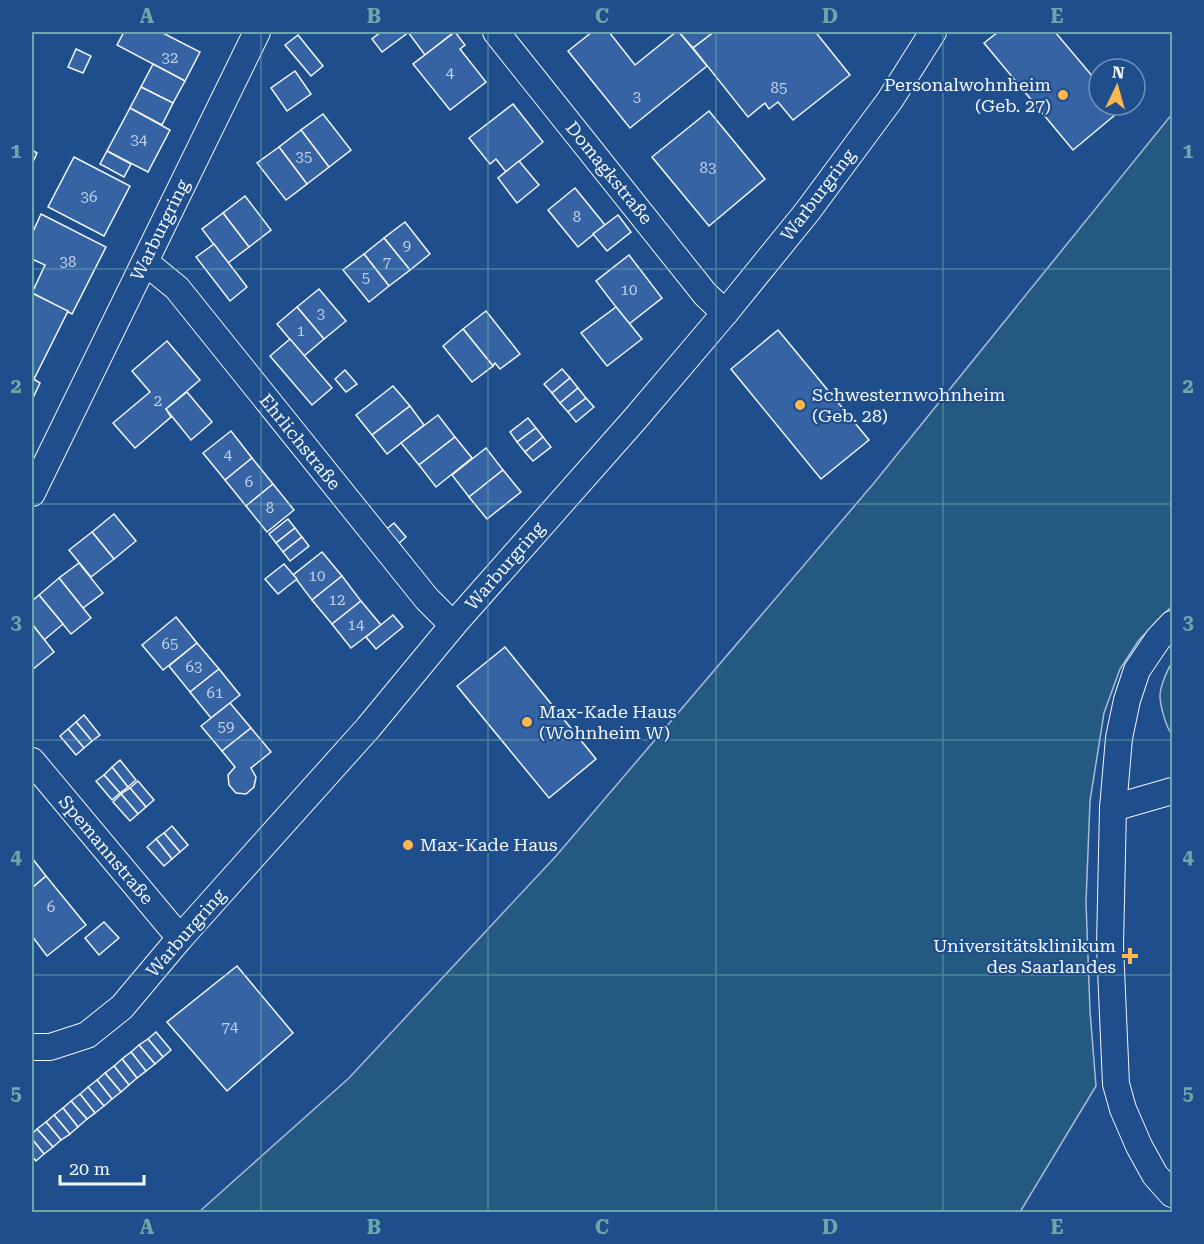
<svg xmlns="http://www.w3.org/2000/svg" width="1204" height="1244" font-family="'Roboto Serif',serif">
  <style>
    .green { fill: #245a82; stroke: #a8bbd7; stroke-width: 1.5 }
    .building { fill: #3563a3; stroke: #f2f6ff; stroke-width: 1.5 }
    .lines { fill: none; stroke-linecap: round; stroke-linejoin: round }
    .minor-casing { stroke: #f2f6ff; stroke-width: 28 }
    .minor { stroke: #1f4e8c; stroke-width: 26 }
    .grid { fill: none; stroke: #6aa9a8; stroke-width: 1.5; stroke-opacity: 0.55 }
    .poi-dot { fill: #ffb74d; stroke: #1f4e8c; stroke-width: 2 }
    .labels { text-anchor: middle; stroke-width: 4.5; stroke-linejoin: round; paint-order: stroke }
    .number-label { font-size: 15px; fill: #c3d1e8 }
    .poi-label { font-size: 18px; fill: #f2f6ff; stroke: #1f4e8c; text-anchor: start }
    .street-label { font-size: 18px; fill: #f2f6ff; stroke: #1f4e8c }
    .neatline { fill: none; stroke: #6aa9a8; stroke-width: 2 }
    .grid-label { font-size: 20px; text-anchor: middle; font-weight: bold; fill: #6aa9a8 }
  </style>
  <rect width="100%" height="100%" fill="#1f4e8c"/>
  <!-- green -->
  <g class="green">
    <path d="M1172,114V606L1139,640L1120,669L1104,713L1090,801L1086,902L1090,1011L1096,1086L1020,1212H199L349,1078L556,856L874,483Z"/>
    <path d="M1172,663V734C1166,728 1160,705 1160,696C1160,687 1167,670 1172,663Z"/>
  </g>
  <!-- building -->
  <g class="building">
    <path d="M124,32H161L200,52L185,81L117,45Z"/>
    <path d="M381,32H409L382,52L372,39Z"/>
    <path d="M408,32H454L425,55Z"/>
    <path d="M455,32L465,45L460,49L486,82L450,110L413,64Z"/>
    <path d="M592,32H609L635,65L676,32H679L707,66L630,128L568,51Z"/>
    <path d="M679,32H714L693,48Z"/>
    <path d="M714,32H820L817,34L850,75L793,120L778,102L769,109L765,103L748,117L693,48Z"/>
    <path d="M998,32H1055L1099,84V105H1116L1121,110L1073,150L984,43Z"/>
    <path d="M298,35L323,66L311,76L285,45Z"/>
    <path d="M76,49L91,56L83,73L68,67Z"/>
    <path d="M153,64L185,81L173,103L141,87Z"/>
    <path d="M295,71L311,94L287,111L271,88Z"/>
    <path d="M141,87L173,103L162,125L130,108Z"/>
    <path d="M513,104L543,142L506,172L496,159L490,164L469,138Z"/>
    <path d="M130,108L170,130L148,172L107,151Z"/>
    <path d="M709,111L765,179L709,226L652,157Z"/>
    <path d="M323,114L351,150L329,167L301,130Z"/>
    <path d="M301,130L329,167L307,184L279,147Z"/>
    <path d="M279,147L307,184L286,200L257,163Z"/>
    <path d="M32,150L37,153L32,164Z"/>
    <path d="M107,151L131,164L124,177L100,164Z"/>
    <path d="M74,157L130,186L104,236L48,207Z"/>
    <path d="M519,161L539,185L517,203L498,178Z"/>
    <path d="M575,188L605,225L578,247L548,210Z"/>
    <path d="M245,196L271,230L249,247L223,213Z"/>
    <path d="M223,213L249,247L228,263L202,229Z"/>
    <path d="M41,214L106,247L72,314L32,293L45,265L32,259V234Z"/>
    <path d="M618,215L631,232L607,251L593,234Z"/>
    <path d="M405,222L430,254L410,270L384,238Z"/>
    <path d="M384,238L410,270L389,286L364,254Z"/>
    <path d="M214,244L247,287L230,301L196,257Z"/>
    <path d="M364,254L389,286L369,302L343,270Z"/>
    <path d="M629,255L662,298L629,324L596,281Z"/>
    <path d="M319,289L346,321L324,339L297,307Z"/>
    <path d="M32,293L68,311L34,379L32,378Z"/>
    <path d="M297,307L324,339L304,356L277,324Z"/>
    <path d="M616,307L642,339L607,366L581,333Z"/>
    <path d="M486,311L520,354L500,369L495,363L493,366L463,329Z"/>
    <path d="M463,329L493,366L472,382L443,346Z"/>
    <path d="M778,330L869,440L821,479L731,369Z"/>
    <path d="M290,339L332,388L312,405L270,356Z"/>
    <path d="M167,341L200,380L166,409L171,417L135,448L113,423L150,392L132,371Z"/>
    <path d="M562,369L570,378L552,393L544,384Z"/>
    <path d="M345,370L357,384L346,392L335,379Z"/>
    <path d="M32,378L40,383L32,400Z"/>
    <path d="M570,378L578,388L560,403L552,393Z"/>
    <path d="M393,386L410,406L372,435L356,415Z"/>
    <path d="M578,388L586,398L568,412L560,403Z"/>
    <path d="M187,392L212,422L191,440L166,409Z"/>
    <path d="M586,398L594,407L576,422L568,412Z"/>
    <path d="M410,406L424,425L387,454L372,435Z"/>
    <path d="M438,415L455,437L419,465L401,443Z"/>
    <path d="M528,418L536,428L517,442L510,432Z"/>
    <path d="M536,428L543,437L525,452L517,442Z"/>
    <path d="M231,431L252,458L225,480L203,453Z"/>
    <path d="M455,437L472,458L436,487L419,465Z"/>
    <path d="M543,437L551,447L533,461L525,452Z"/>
    <path d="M486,448L503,470L469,497L452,475Z"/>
    <path d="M252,458L273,484L246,506L225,480Z"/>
    <path d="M503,470L521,492L487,519L469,497Z"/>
    <path d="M273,484L294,510L267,532L246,506Z"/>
    <path d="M114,514L136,541L114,559L92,532Z"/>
    <path d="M288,519L295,528L276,543L269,534Z"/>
    <path d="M394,523L406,537L396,546L384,531Z"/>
    <path d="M295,528L302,537L283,552L276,543Z"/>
    <path d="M92,532L114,559L91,577L69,550Z"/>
    <path d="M302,537L309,546L290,561L283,552Z"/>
    <path d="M322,552L342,576L312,600L293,575Z"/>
    <path d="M79,563L103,593L83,608L59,578Z"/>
    <path d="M284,564L297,579L278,594L265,579Z"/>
    <path d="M342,576L361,601L332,624L312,600Z"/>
    <path d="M59,578L91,618L71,634L39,595Z"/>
    <path d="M39,595L63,624L44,640L32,624V601Z"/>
    <path d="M361,601L381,625L351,648L332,624Z"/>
    <path d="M393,615L403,627L376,649L366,637Z"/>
    <path d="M176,617L197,643L163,670L142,645Z"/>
    <path d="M32,624L54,652L32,670Z"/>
    <path d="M197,643L219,669L190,692L169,666Z"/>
    <path d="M505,647L596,759L549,798L457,686Z"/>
    <path d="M219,669L240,695L211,718L190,692Z"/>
    <path d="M230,703L251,728L222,751L201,726Z"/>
    <path d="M84,715L100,735L92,741L76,722Z"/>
    <path d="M76,722L92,741L84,748L68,729Z"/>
    <path d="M251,728L271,752L251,768L256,777L254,787L246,794L236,793L229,785L228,775L235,767L222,751Z"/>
    <path d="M68,729L84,748L76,755L60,736Z"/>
    <path d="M120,760L136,780L128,787L112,767Z"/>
    <path d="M112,767L128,787L120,793L104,775Z"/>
    <path d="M104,775L120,793L112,800L96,781Z"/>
    <path d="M138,781L154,800L146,807L130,788Z"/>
    <path d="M130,788L146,807L138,814L121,794Z"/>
    <path d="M121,794L138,814L130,821L113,802Z"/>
    <path d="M172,826L188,845L180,852L164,833Z"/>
    <path d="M164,833L180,852L172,859L156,839Z"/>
    <path d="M156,839L172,859L164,866L147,847Z"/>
    <path d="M32,858L46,876L32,888Z"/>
    <path d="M46,876L86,925L47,956L32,936V888Z"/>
    <path d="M104,922L119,938L99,955L85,938Z"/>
    <path d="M237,966L293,1033L227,1091L167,1022Z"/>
    <path d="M156,1032L171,1050L163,1057L148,1039Z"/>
    <path d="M148,1039L163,1057L155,1064L139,1045Z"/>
    <path d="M139,1045L155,1064L146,1071L131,1052Z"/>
    <path d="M131,1052L146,1071L137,1078L122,1059Z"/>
    <path d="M122,1059L137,1078L129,1085L114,1066Z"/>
    <path d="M114,1066L129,1085L121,1092L105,1073Z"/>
    <path d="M105,1073L121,1092L112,1099L97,1080Z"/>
    <path d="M97,1080L112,1099L104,1106L88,1087Z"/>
    <path d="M88,1087L104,1106L95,1113L80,1094Z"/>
    <path d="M80,1094L95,1113L87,1119L71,1101Z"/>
    <path d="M71,1101L87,1119L78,1127L63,1108Z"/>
    <path d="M63,1108L78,1127L70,1134L54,1115Z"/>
    <path d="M54,1115L70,1134L61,1140L46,1122Z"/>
    <path d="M46,1122L61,1140L53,1147L37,1129Z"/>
    <path d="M37,1129L53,1147L44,1154L32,1139V1134Z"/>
    <path d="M32,1139L44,1154L36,1161L32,1156Z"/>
  </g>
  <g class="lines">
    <!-- minor casing -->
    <g class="minor-casing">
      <g id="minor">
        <path d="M496,32L705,294L725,313"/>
        <path d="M145,262L177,288L427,599L453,625"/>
        <path d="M32,493L257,32"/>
        <path d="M1172,624L1158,639L1137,670L1127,700L1119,738L1113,808L1110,946L1116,1084L1123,1109L1139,1146L1155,1175L1172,1194"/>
        <path d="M32,761L180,938"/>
        <path d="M1113,808L1172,791"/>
        <path d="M32,1047H50L87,1035L122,1007L180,938L368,728L453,625L635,419L725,313L807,212L890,100L933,32"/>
      </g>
    </g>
    <!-- minor -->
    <use href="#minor" class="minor"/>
  </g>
  <!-- grid -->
  <path class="grid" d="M261,32V1212M488,32V1212M716,32V1212M943,32V1212M32,269H1172M32,504H1172M32,740H1172M32,975H1172"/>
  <!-- markers -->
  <g class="poi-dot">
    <circle cx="1063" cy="95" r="6"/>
    <circle cx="800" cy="405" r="6"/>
    <circle cx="527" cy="722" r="6"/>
    <circle cx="408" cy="845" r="6"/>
    <path d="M1127 947h6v6h6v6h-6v6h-6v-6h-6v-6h6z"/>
  </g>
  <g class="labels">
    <!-- number labels -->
    <g class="number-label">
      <text x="170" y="63">32</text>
      <text x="450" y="78">4</text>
      <text x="779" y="93">85</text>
      <text x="637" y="102">3</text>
      <text x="139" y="145">34</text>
      <text x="304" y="162">35</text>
      <text x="708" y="173">83</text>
      <text x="89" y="202">36</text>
      <text x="577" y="222">8</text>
      <text x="407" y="251">9</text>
      <text x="68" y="267">38</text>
      <text x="387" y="267">7</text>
      <text x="366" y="283">5</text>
      <text x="629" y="295">10</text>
      <text x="321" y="319">3</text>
      <text x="301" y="336">1</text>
      <text x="158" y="406">2</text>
      <text x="228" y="460">4</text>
      <text x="249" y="487">6</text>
      <text x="270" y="513">8</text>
      <text x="317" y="581">10</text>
      <text x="337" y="605">12</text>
      <text x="356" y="630">14</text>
      <text x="170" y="649">65</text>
      <text x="194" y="672">63</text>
      <text x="215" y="698">61</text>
      <text x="226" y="732">59</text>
      <text x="51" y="912">6</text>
      <text x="230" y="1032">74</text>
    </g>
    <!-- poi labels -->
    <g class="poi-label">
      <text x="1051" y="91" text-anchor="end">Personalwohnheim<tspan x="1051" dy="21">(Geb. 27)</tspan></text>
      <text x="812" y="401">Schwesternwohnheim<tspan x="812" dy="21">(Geb. 28)</tspan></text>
      <text x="539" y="718">Max-Kade Haus<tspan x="539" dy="21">(Wohnheim W)</tspan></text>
      <text x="420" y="851">Max-Kade Haus</text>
      <text x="1116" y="952" text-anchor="end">Universitätsklinikum<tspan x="1116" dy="21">des Saarlandes</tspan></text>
    </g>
    <!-- street labels -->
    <g class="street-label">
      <text transform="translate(609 173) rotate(51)" y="6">Domagkstraße</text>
      <text transform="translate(818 195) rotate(-53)" y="6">Warburgring</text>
      <text transform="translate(160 230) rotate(-64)" y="6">Warburgring</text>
      <text transform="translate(300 442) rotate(51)" y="6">Ehrlichstraße</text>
      <text transform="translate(505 566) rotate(-49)" y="6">Warburgring</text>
      <text transform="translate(106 850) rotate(50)" y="6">Spemannstraße</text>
      <text transform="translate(186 933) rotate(-49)" y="6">Warburgring</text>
    </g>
  </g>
  <!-- border -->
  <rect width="1204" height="1244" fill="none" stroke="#1f4e8c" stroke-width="66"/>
  <!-- north arrow -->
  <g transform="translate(1117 87) rotate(5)"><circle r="28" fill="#1f4e8c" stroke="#7391ba" stroke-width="1.5"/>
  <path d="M0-4.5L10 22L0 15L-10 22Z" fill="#ffb74d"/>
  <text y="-9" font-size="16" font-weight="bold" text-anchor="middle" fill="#f2f6ff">N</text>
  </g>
  <!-- scale -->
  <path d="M60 1175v9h84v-9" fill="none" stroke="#f2f6ff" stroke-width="3"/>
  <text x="69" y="1175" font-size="18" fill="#f2f6ff" stroke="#1f4e8c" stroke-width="4.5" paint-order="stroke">20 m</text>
  <rect x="33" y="33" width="1138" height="1178" class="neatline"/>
  <g class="grid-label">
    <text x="147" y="23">A</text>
    <text x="374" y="23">B</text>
    <text x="602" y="23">C</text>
    <text x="830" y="23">D</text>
    <text x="1057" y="23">E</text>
    <text x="16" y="158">1</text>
    <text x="1188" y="158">1</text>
    <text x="16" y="393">2</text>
    <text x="1188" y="393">2</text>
    <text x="16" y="629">3</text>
    <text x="1188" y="629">3</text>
    <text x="16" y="864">4</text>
    <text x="1188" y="864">4</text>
    <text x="16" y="1100">5</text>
    <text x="1188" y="1100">5</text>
    <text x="147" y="1234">A</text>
    <text x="374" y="1234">B</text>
    <text x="602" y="1234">C</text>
    <text x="830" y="1234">D</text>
    <text x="1057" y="1234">E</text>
  </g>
</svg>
